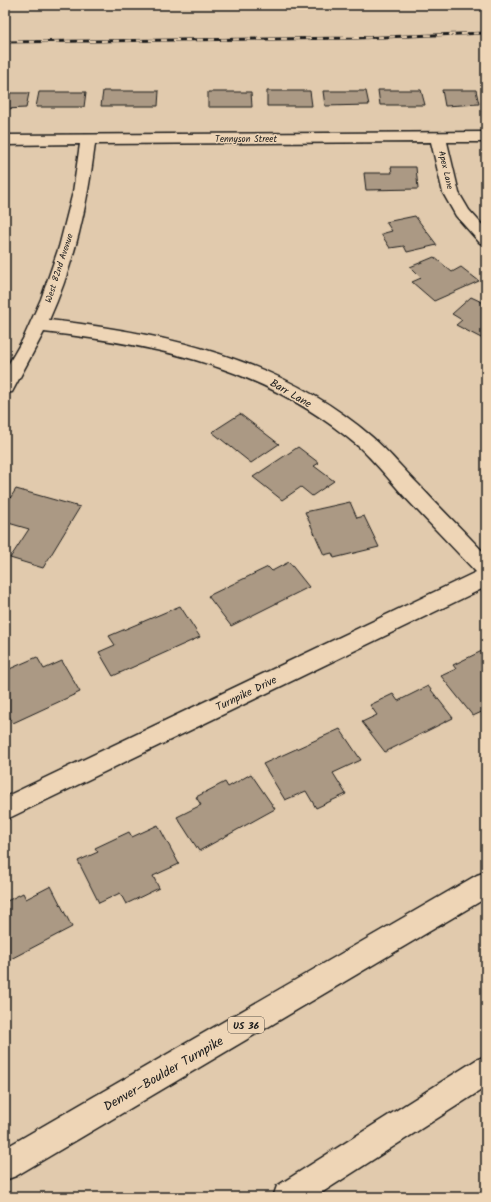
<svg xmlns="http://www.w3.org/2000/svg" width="491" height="1202" font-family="Kalam,sans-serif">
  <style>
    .building { fill: #ab9984; stroke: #1c1c1c }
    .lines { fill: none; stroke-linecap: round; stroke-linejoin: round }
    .minor-casing { stroke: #1c1c1c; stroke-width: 3 }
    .motorway-casing { stroke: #1c1c1c; stroke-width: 3 }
    .minor { fill: #eed5b6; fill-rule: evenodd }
    .motorway { fill: #eed5b6; fill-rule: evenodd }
    .rail-casing { stroke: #1c1c1c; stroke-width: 3 }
    .rail { stroke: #eed5b6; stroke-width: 2; stroke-dasharray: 6; stroke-linecap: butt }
    .labels { text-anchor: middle; stroke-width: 3; stroke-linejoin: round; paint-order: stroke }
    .far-street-label { font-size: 9px; fill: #1c1c1c; stroke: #eed5b6 }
    .shield { fill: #eed5b6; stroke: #5b544a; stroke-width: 1 }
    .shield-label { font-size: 10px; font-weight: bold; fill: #1c1c1c }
    .street-label { font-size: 11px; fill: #1c1c1c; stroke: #eed5b6 }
    .near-street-label { font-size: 13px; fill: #1c1c1c; stroke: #eed5b6 }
  </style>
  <rect width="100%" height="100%" fill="#e1caad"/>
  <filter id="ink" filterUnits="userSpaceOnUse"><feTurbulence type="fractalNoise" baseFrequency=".025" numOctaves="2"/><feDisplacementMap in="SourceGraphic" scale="8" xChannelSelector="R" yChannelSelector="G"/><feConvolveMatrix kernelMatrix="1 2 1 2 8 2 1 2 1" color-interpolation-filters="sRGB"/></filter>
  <g filter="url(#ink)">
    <!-- building -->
    <g class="building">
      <path d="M378,90H421L425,105H380Z"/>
      <path d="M442,90H476L479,104L445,106Z"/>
      <path d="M103,91H159L158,106H101Z"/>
      <path d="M267,91H310L312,106H267Z"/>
      <path d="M323,91H366L369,105L325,106Z"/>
      <path d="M39,92H86L84,107H36Z"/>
      <path d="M208,92H251L252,107H208Z"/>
      <path d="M5,93H29L26,108L5,109Z"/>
      <path d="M391,167H416L418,189L366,190L364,173H392Z"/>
      <path d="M415,216L437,245L407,252L404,246L390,248L381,234L392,231L386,222Z"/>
      <path d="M434,257L452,272L461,267L479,281L434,301L412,282L421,278L410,267Z"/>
      <path d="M471,297L486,304V336L483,339L456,325L462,320L452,314Z"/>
      <path d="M240,414L279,444L251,463L212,432Z"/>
      <path d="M298,447L319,463L314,466L334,481L312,496L301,487L282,500L253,477Z"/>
      <path d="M16,489L80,507L43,568L10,558L29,529L5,522V506Z"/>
      <path d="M350,502L357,518L364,516L379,547L334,558L332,553L324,555L305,512Z"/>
      <path d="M289,562L309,587L231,626L208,596L268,567L272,571Z"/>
      <path d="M180,606L200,637L113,676L99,652L115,645L109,636Z"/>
      <path d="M486,649V710L473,716L441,676L456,669L453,665Z"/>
      <path d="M37,657L44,669L62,661L80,692L13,723L9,716L5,718V671Z"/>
      <path d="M428,686L453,718L385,752L362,722L377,715L370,705L393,694L398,701Z"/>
      <path d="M340,729L361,760L333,773L346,794L316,808L306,791L285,800L263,764Z"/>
      <path d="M251,774L275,809L199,851L177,817L201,805L196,797L225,782L228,787Z"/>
      <path d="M158,825L179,864L153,876L159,888L126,904L120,893L99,903L78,861L98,852L95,848L129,832L132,837Z"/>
      <path d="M51,886L72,927L5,962V902L23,893L26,899Z"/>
    </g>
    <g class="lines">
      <!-- minor casing -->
      <g class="minor-casing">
        <path id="minor" d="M486,132V142H447L459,193L469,210L486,229V244L480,243L456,216L443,193L431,142L95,144C87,207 75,262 49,320C165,333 282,359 372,437C389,452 403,469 419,485C441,509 464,531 486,555V587L5,820V797L476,572C452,546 427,521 403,495C388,478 374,461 358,446C267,368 160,345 44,332L12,392L5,393V370L23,339L41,299L59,247L73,192L80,144L5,145V135Z"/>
      </g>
      <!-- motorway casing -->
      <g class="motorway-casing">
        <g id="motorway">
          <path d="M486,872V898L16,1176L5,1180V1148L477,875Z"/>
          <path d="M486,1056V1087L315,1197H273L277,1186L476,1060Z"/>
        </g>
      </g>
      <!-- minor -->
      <use href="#minor" class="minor"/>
      <!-- motorway -->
      <use href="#motorway" class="motorway"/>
      <!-- rail casing -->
      <g class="rail-casing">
        <path id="rail" d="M5,42L357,38L486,33"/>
      </g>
      <!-- rail -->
      <use href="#rail" class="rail"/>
    </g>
  </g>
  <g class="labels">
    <!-- far-street labels -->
    <g class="far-street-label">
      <text x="246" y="142">Tennyson Street</text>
      <text transform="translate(446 170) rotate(77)" y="3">Apex Lane</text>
      <text transform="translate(59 268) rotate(-72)" y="3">West 82nd Avenue</text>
    </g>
    <!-- shield labels -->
    <rect class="shield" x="228" y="1017" width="36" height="16" rx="3"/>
    <g class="shield-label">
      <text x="246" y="1029">US 36</text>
    </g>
    <!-- street labels -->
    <g class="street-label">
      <text transform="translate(291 393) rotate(30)" y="4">Barr Lane</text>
      <text transform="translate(246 693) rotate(-26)" y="4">Turnpike Drive</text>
    </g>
    <!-- near-street labels -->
    <g class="near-street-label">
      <text transform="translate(163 1073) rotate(-30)" y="5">Denver–Boulder Turnpike</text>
    </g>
  </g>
  <!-- margin -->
  <rect width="491" height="1202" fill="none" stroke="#eed5b6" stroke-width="20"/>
  <rect x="10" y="10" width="471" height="1182" fill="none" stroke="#1c1c1c" stroke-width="1.5" filter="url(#ink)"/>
</svg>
